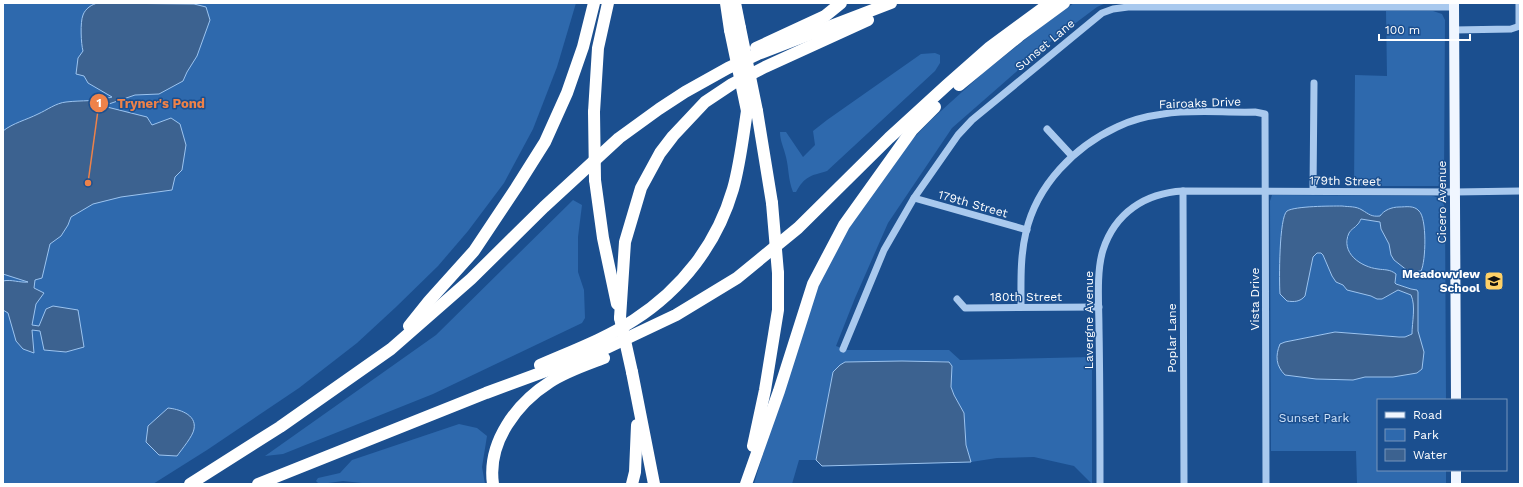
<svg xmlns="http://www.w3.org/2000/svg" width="1523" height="487" font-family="'Work Sans',sans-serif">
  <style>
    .green { fill: #2e69ad; fill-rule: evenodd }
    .water { fill: #3c6290; stroke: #9cc4f0 }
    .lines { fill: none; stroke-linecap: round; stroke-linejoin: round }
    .minor { stroke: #a9c9ee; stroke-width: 7 }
    .major { stroke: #f0f6ff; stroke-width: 10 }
    .highway { stroke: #fff; stroke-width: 12 }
    .highway-bridge { stroke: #fff; stroke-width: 12 }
    .labels { text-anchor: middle; stroke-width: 3; stroke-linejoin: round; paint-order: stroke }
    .street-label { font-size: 12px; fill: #fff; stroke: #1b4f8f }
    .poi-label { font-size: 12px; font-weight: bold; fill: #fff; stroke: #1b4f8f; text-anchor: end }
    .park-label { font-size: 12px; fill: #cfe3fa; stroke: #1b4f8f }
    .leader { fill: none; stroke: #ee8249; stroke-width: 1.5 }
    .callout-dot { fill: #ee8249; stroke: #1b4f8f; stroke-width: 1.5 }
    .mark-label { font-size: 12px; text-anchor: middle; font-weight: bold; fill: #fff }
    .callout-label { font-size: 13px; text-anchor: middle; font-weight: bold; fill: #ee8249; stroke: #1b4f8f; stroke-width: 3; stroke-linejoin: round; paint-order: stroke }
  </style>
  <rect width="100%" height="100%" fill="#1b4f8f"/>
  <!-- green -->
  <g class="green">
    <path d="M3,3H576L557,67L533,129L504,183L468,231L438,266L396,307L357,343L299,388L207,450L153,484H3Z"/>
    <path d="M1074,3H1106L1097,7L1049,43L952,128L888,223L855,298L836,346L847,350H949L960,360L1092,357V484L1074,466L1034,457L997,458L971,462L966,445L964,413L954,395L951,387L952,366L949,362L942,361H902L845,362L833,372L816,460H799L792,484H754L793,352L830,255L905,147L931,120L983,73L1037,30Z"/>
    <path d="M1386,11H1433L1442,14L1445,20L1444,179L1440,186H1354L1355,75L1387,76Z"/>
    <path d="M935,53L940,55V63L935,71L827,171C810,176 805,176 796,192H793C788,179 789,169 786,157C784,148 780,141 780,132H786L803,157L815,145L813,131L827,120L921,54Z"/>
    <path d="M1272,195L1421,196C1434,196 1439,194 1445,207L1446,400H1378V470H1446V484H1357L1356,451H1271L1270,201ZM1288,210L1366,213L1375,216L1424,221V256L1400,264L1394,260L1390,250L1389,244L1381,229L1380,222L1361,219L1358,225L1349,233L1347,245L1349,251L1354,259L1360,264L1377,269L1387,270L1395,280L1396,284L1411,289L1417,290L1418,292C1417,319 1418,346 1417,373L1393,377H1365L1353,380L1291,376C1282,374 1279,369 1277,360L1285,342L1335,332L1405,337L1412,334C1412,325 1416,300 1410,294C1407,292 1402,291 1398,290L1382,299H1377L1371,296L1347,290L1343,285L1336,282L1332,276L1323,255L1321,253H1317L1313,257L1305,296L1280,286C1280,270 1278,220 1288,210Z"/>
    <path d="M573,200L582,205L578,237V272L584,290L585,318L582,323L433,394L283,454L265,456L436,335Z"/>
    <path d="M459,424L477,428L487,436L482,467L485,484H371L343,481L321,484L318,483L316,481L318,478L340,473L352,460Z"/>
  </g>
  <!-- water -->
  <g class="water">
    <path d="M98,3L194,4L206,7L210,20L197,56L187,72L183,81L159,94L135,95L103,106L147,117L152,125L171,118L180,124L186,145L182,170L175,177L172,190L121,197L93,204L71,217L68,225L61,236L50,244L42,278L35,280L34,288L44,293L36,304L32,325L39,326L46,309L53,306L78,310L84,347L66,352L44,350L40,331L32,330L34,353L23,349L16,341L8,313L3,310V281C11,279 20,283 28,282L3,274V131C13,123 26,120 38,114C47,110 56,103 66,102C83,100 95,102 112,97L88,83L84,76L76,74L78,58L83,51C81,44 80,22 83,15C85,9 92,4 98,3Z"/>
    <path d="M1342,206C1349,207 1356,206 1362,210C1369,214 1371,217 1380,216C1384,210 1392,207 1399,207C1406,207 1414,205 1419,211C1427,218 1426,261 1421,271L1413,272L1408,271L1394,260L1391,255L1389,244L1381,229L1380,222L1361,219C1360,221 1359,223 1358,224C1355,228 1351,229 1349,233C1340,253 1361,267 1378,269C1384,270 1390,269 1396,274L1395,283L1396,284L1411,289L1417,290L1418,292V331L1424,352L1422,369L1417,373L1393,377H1365L1353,380L1316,379L1285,375C1276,366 1275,356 1280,344L1285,342L1335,332L1399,337H1405L1412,334C1412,322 1416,306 1411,295L1398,290L1382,299H1377L1371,296L1347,290L1343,285L1336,282L1332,276L1323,255L1321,253H1317L1313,257L1305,296C1300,302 1294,302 1287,301L1280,294C1279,281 1279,217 1287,211C1295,206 1331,206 1342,206Z"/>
    <path d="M902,361L949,362L952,366L951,387L954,395L964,413L966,445L971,462L822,466L816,460L833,372L840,365L845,362Z"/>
    <path d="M168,408C178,409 197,414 194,429C193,436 182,449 177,456L159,455L146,442L148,426Z"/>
  </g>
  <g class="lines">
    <!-- minor -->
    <g class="minor">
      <path d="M1519,26V3"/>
      <path d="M1454,30L1511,29L1520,26"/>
      <path d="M1047,129L1072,156"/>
      <path d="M1183,191L1184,484"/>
      <path d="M1313,191L1314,83"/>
      <path d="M914,198L1027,230"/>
      <path d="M957,299L965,308L1099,307"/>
      <path d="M1021,307C1021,282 1020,257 1026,232C1037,185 1074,147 1117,127C1131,120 1148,116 1163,114C1193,109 1225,113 1255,112L1265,114L1266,484"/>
      <path d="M843,349L884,250L914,198L958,135L972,120L1102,13L1113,9L1128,7H1454"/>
      <path d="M1100,484C1100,432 1100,381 1099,329C1099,306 1096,272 1103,250C1115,213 1145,193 1183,191L1455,192L1520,191"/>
    </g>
    <!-- major -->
    <g class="major">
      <path d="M1454,3L1456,400"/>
      <path d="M1456,470V484"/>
    </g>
    <!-- highway -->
    <g class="highway">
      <path d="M726,3L730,30"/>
      <path d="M735,3L740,28"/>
      <path d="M756,48L825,16L841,3"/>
      <path d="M959,85L1019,36L1064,3"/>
      <path d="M757,111L772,203"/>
      <path d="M594,112L598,48L608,3"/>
      <path d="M595,180L603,238L617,304"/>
      <path d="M620,318L625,242L641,188L660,153L673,136L705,102L732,84L765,67L868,20"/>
      <path d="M409,326L429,301L474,251L516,188L545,142L567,93L583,47L594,3"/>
      <path d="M540,365C572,351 605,339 634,320C682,289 717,244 733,189C740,164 743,137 747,111"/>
      <path d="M632,372L654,484"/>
      <path d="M753,446L765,390L778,310V273"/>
      <path d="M190,484L280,427L391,349L471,279L544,207L619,138L659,109L685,92L728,68L758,54L891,3"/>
      <path d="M258,484L486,393L600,351L676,315L737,278L798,228L889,138L947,85L990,47L1050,3"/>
      <path d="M493,484C487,442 517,403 550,382C567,371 586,365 604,358"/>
      <path d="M632,484L635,472L637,425"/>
      <path d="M746,484L779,391L813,284L844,225L912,130L935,107"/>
    </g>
    <!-- highway-bridge -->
    <g class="highway-bridge">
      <path d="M740,28L757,111"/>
      <path d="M730,30L747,111"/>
      <path d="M594,112L595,180"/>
      <path d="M772,203L778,273"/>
      <path d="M620,318L632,372"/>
    </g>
  </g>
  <!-- icons -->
  <defs>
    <g id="school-square" transform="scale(1)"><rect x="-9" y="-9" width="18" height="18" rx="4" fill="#ffd166" stroke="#1b4f8f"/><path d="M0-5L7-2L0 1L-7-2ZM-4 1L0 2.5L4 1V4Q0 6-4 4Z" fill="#111"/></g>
  </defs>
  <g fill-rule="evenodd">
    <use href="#school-square" x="1494" y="281"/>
  </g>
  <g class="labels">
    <!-- street labels -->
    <g class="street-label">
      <text transform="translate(1045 45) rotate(-40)" y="4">Sunset Lane</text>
      <text transform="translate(1200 103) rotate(-2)" y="4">Fairoaks Drive</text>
      <text transform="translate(1345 181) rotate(1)" y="4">179th Street</text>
      <text transform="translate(1442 202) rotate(-90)" y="4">Cicero Avenue</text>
      <text transform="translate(973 204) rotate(16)" y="4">179th Street</text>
      <text x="1026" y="301">180th Street</text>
      <text transform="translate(1255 299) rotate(-90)" y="4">Vista Drive</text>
      <text transform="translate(1089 320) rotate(-90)" y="4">Lavergne Avenue</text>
      <text transform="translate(1172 338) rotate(-90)" y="4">Poplar Lane</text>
    </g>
    <!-- poi labels -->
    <g class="poi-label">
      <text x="1480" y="278">Meadowview<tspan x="1480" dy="14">School</tspan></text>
    </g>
    <!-- park labels -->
    <g class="park-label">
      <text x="1314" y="422">Sunset Park</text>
    </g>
  </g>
  <!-- callouts -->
  <path class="leader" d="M88 183L99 103"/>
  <g class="callout-dot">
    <circle cx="88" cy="183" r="4"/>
    <circle cx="99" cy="103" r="10"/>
  </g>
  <g class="mark-label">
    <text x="99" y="107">1</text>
  </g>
  <g class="callout-label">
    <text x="161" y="108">Tryner's Pond</text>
  </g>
  <!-- border -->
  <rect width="1523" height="487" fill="none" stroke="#ffffff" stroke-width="8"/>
  <!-- legend -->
  <rect x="1377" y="399" width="130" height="72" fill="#1b4f8f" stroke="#7695bc"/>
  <rect x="1385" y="412" width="20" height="6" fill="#f0f6ff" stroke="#7695bc"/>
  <text x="1413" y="419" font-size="12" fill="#ffffff">Road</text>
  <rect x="1385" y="429" width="20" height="12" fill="#2e69ad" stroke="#7695bc"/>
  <text x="1413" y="439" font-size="12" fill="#ffffff">Park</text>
  <rect x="1385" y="449" width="20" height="12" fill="#3c6290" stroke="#7695bc"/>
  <text x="1413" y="459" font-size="12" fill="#ffffff">Water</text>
  <!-- scale -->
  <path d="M1379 34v6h91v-6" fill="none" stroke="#ffffff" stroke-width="2"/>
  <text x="1385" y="34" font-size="12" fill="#ffffff" stroke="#1b4f8f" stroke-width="3" paint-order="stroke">100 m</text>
</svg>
